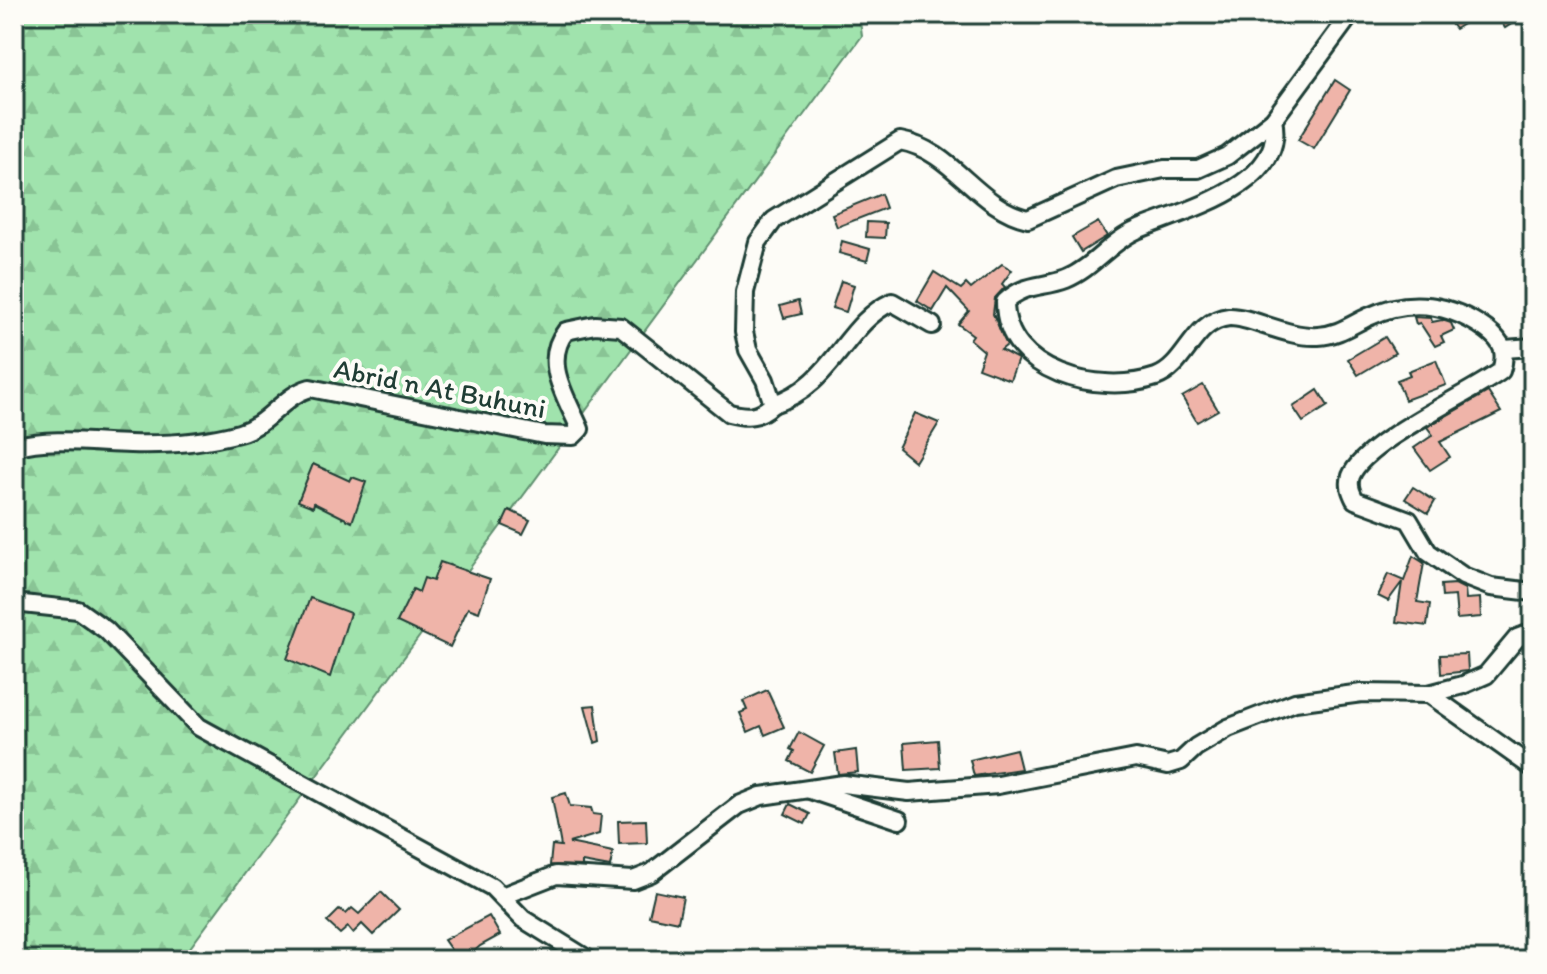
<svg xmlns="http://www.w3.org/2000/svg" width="1547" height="974" font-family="Itim,sans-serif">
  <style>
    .forest { fill: url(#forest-firs); stroke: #609070; stroke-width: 2 }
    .building { fill: #efb4a9; stroke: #1f3d34; stroke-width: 2 }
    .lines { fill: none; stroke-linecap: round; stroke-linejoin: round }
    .minor-casing { stroke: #1f3d34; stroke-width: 22 }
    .minor { stroke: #fdfcf7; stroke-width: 16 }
    .labels { text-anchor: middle; stroke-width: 8; stroke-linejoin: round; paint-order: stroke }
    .street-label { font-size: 28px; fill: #1f3d34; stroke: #fdfcf7 }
  </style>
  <defs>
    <pattern id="forest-firs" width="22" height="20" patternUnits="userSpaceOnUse" patternTransform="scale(2)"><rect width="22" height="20" fill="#a0e3ad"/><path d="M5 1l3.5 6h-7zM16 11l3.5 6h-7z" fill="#89c495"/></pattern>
  </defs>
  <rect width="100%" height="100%" fill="#fdfcf7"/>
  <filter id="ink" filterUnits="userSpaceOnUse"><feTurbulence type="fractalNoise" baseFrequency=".0125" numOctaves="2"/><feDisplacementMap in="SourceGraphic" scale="16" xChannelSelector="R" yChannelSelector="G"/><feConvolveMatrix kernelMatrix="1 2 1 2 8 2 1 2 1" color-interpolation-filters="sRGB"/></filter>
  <g filter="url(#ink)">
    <!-- forest -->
    <path class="forest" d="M14,14H859L862,36L181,960H14Z"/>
    <!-- building -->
    <g class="building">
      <path d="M1460,14H1480L1455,29L1449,21Z"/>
      <path d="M1496,14H1527L1505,28Z"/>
      <path d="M1335,80L1350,90L1314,149L1298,140Z"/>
      <path d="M881,194L886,208L837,227L832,214Z"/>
      <path d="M867,222L886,223L885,238L866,237Z"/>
      <path d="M1098,222L1107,236L1081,252L1072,237Z"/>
      <path d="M842,241L870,249L867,261L839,253Z"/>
      <path d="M1002,264L1012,270L1002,284L1005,287L995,298L993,314L1007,345L1001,350L1018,359L1010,380L978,368L984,351L970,339L973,335L958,324L969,311L947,288L933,311L917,301L934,272L961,289L966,284L971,289Z"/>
      <path d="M841,281L854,285L846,312L832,308Z"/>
      <path d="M798,301L801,314L784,318L780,306Z"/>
      <path d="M1414,317L1431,318L1432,322L1442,320L1451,323L1454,330L1441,336L1444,342L1435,346L1420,323L1416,324Z"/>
      <path d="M1385,337L1395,353L1358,375L1348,359Z"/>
      <path d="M1436,360L1446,385L1405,400L1397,380L1410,375L1408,371Z"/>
      <path d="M1203,385L1218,410L1197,422L1182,397Z"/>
      <path d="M1318,390L1328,406L1303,422L1293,407Z"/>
      <path d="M1488,392L1501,412L1440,442L1450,457L1430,470L1414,448L1433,435L1427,427Z"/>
      <path d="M915,413L939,423L915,462L898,448Z"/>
      <path d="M313,464L350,481L352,477L366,482L352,522L314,503L313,507L298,501Z"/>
      <path d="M1413,487L1435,501L1428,513L1405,499Z"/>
      <path d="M509,510L530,520L523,534L502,525Z"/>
      <path d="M1413,556L1424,563L1417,602L1430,604L1427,626L1396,622L1402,582L1388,601L1378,596L1388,574L1404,581Z"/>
      <path d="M440,562L490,579L479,612L468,608L450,647L397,622L413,589L419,592L424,578L433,581Z"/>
      <path d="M1455,584L1465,589L1466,599L1480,598L1481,617L1457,619L1455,596L1442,597L1441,585Z"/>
      <path d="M310,598L350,613L330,677L287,659Z"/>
      <path d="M1467,654L1468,671L1441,674L1440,655Z"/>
      <path d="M767,690L784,727L765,735L761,726L748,732L740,713L747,710L743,701Z"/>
      <path d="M595,705L600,741L595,743L585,706Z"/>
      <path d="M799,732L824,746L810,772L789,761L794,751L790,749Z"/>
      <path d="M938,740L940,768L906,770L904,743Z"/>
      <path d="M1016,749L1021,769L974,776L970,760Z"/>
      <path d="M856,750L858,772L838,774L835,753Z"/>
      <path d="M566,793L570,806L591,808L593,814L601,815L599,834L569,843L613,852L610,867L582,862V866L550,865L552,845L561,846L552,797Z"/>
      <path d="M790,804L810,814L805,824L785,814Z"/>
      <path d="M646,820L647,843L619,844L618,821Z"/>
      <path d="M655,891L683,897L678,922L649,916Z"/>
      <path d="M381,892L399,910L373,935L362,924L353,933L348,927L340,934L327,922L340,909L346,914L352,908L359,914Z"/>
      <path d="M489,916L500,935L480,946L469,956L471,960H458L444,940Z"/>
    </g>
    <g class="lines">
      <!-- minor casing -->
      <g class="minor-casing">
        <g id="minor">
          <path d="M1273,120C1288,186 1181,211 1137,230C1111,241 1093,268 1066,279C1043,288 1024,283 1005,302C1005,373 1100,396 1156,377C1187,366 1192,321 1229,317C1250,316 1287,338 1318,336C1338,335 1351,325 1368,317C1410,297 1451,304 1487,330C1503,342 1507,353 1501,371C1470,394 1364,442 1351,476C1348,485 1351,492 1355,500L1409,520L1428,552L1463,576L1491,587L1533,592"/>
          <path d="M1504,349L1533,347"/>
          <path d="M773,404C832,387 845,323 892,302L932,325"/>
          <path d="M14,447C51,437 92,443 130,444C165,445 206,442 239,433C269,425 282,396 310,388L544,435L573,436L580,429C567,398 541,362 566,331L595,325L621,327L729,413C748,418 759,417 773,404L765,380L748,350L744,332L745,292L758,242L774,220L900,141C953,150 977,208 1028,219L1116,179L1164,169H1198L1227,156L1273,120L1351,14"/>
          <path d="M14,603L78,610L106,630L199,727L492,887L523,919L589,960"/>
          <path d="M1429,694L1533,768"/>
          <path d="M810,790L899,820"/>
          <path d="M502,896L556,875L633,880L651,873L739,805L761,796L843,784L909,792L998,785L1136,758L1168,765L1181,761L1196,747L1228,728L1295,702L1362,693L1429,694L1463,685L1486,675L1517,638L1533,632"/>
        </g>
      </g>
      <!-- minor -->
      <use href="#minor" class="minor"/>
    </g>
  </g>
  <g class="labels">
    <!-- street labels -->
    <g class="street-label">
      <text transform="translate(440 388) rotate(11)" y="10">Abrid n At Buhuni</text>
    </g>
  </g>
  <!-- margin -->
  <rect width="1547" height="974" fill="none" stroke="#fdfcf7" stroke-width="48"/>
  <rect x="24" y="24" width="1499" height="926" fill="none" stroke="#1f3d34" stroke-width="3" filter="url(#ink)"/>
</svg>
